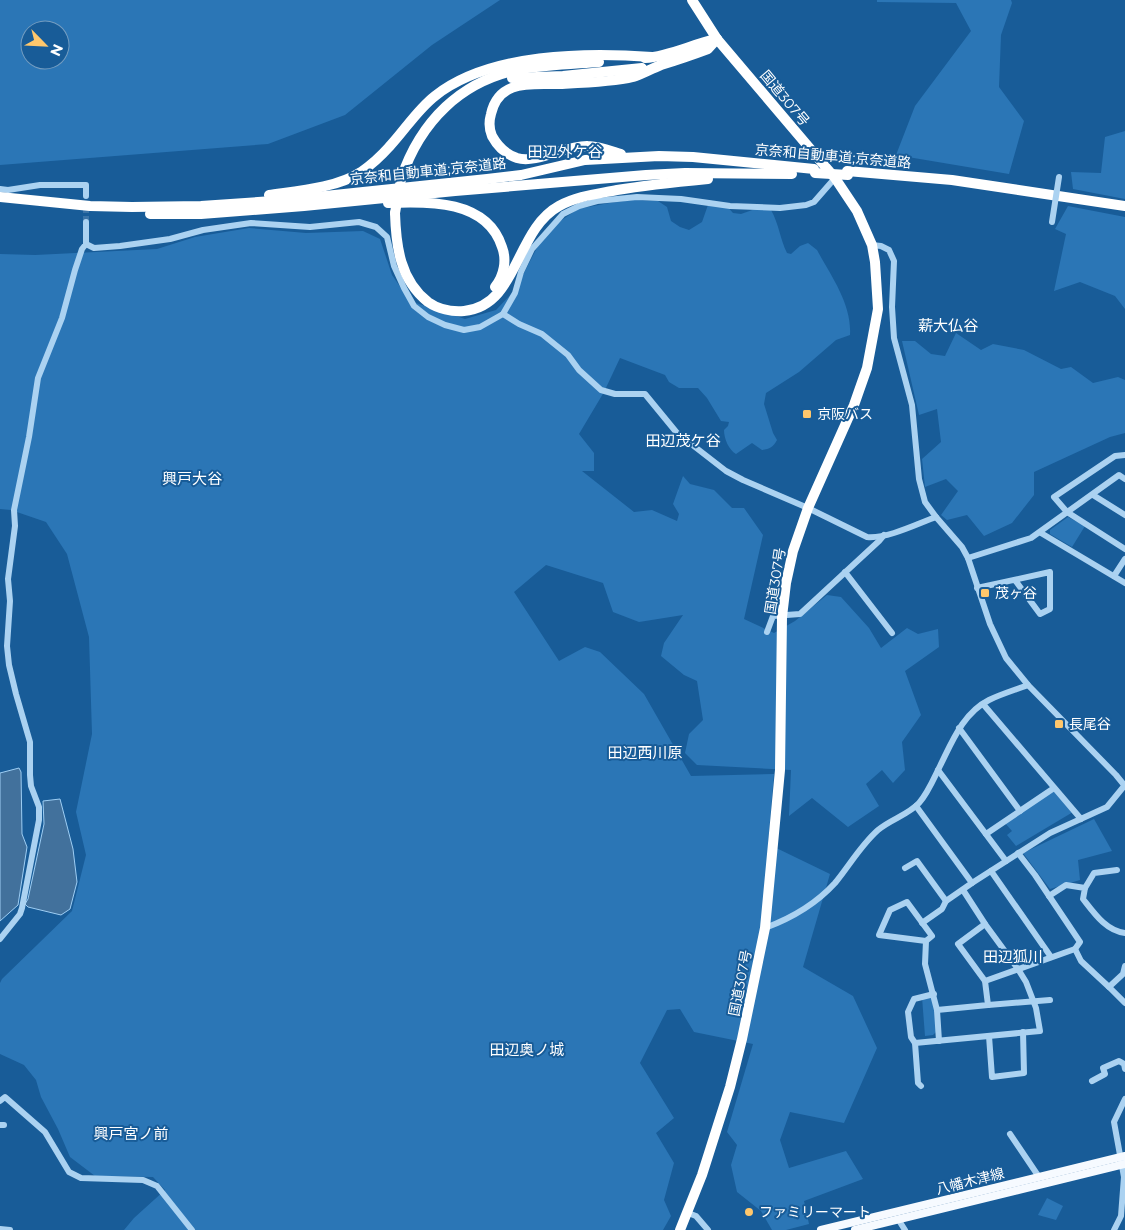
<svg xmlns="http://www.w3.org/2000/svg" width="1125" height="1230" font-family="Montserrat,'Noto Sans JP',sans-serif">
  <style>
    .green { fill: #2b76b6; fill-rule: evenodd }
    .water { fill: #42719c; stroke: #9ecef4 }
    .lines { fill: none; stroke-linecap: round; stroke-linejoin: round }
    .minor-tunnel { stroke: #3b74a7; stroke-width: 6; stroke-dasharray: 6 3; stroke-linecap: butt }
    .minor { stroke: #abd2f1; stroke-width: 6 }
    .major { stroke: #f6faff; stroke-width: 8 }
    .highway { stroke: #fff; stroke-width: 10 }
    .minor-bridge { stroke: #abd2f1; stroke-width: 6 }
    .highway-bridge { stroke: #fff; stroke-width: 10 }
    .poi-dot { fill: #ffc76c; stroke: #185c98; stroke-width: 2 }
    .labels { text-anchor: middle; stroke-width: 4; stroke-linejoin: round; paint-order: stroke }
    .street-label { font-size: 14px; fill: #fff; stroke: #185c98 }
    .poi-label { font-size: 14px; fill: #fff; stroke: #185c98; text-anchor: start }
    .neighbourhood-label { font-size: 15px; fill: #fff; stroke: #185c98 }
  </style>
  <rect width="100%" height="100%" fill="#185c98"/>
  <!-- green -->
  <g class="green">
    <path d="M0,0H500L432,45L345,115L268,144L0,165ZM30,30H60V60H30Z"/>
    <path d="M877,0H1011L1012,3L1001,35L999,87L1024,121L1009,174L896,155L915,106L971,31L956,3L877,2Z"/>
    <path d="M1125,131V199L1073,189L1071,172L1101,173L1105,137Z"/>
    <path d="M633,200L658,201L667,207L671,221L680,227L689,230L702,222L708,205L725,204L733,213L741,214L758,208L771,210C779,224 780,239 787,253L791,254L800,246L808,243L817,250C831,276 852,304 850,335L836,340L799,372L766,393L764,404L773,433L777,440C773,447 770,449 762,450L752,443L736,454C729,450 724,439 724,430L728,426L729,422L721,421L707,398L698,388H679L669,382L665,375L620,358L604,392L579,434L594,453V471H582L634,512L652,510L677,521L679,514L673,504L683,476L690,484L714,490L732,508H744L763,535L744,619L774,633L795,621L827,595L841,597L869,628L881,648L907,628L918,634L938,629L939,647L905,671L921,715L902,742L905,770L893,783L882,770L866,784L879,806L848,827L812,798L789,816L791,770L697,765L685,753L689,734L703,720L697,681L684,675L661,656L664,643L683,615L639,622L613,612L603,583L546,565L514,592L559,661L585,647L600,652L644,694L691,776L774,774L768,844L830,874L803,967L853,996L877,1048L844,1123L790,1112L780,1140L789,1168L846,1151L863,1179L804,1201L809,1224L786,1230H772L761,1211L737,1192L731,1165L737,1145L727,1132L753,1044L694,1032L680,1009L667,1010L640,1063L674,1118L656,1133L674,1163L664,1200L671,1216L663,1230H124L134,1218L165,1190L153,1177L95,1176L70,1157L58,1129L41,1097L36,1080L24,1065L0,1054V983L2,979L72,911L86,855L76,812L92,734L89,637L67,554L46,522L11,510L0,509V254L35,255L157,249L195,237L249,228L306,233L363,231L380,239L392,275L410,301L465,319L496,310L515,290L540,242L556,224L578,209L609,203Z"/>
    <path d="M1068,206L1125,217V309L1115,296L1080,282L1054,291L1066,234L1055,229Z"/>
    <path d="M956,333L981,350L993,344L1024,350L1061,369L1071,367L1093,383L1118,377L1125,380V433L1110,437L1034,472V495L1012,523L984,536L967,515L947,520L941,515L958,491L946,479L925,487L922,459L941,442L937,409L919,415L902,341H915L931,354L945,356Z"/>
    <path d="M1068,517L1085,526L1072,547L1050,534V530Z"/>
    <path d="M1054,788L1073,812L1016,846L1007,835L1012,831L1004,822Z"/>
    <path d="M1094,819L1112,851L1078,860L1080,880L1050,889L1023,853Z"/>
    <path d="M934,994L938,1030L933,1035L925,1036L922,997Z"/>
    <path d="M1047,1198L1063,1206L1056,1220L1038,1215Z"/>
  </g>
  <!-- water -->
  <g class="water">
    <path d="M19,768L21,772L22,834L27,847L18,905L0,921V773Z"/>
    <path d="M60,799L73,849L77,882L70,909L61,915L28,907L25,904L28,899L44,824L43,801Z"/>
  </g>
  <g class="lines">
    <!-- minor-tunnel -->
    <path class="minor-tunnel" d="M86,222V204"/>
    <!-- minor -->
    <g class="minor">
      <path d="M0,189L8,190L40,185H86V196"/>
      <path d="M86,244L94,248L120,246L170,239L203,230L251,223L310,227L359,222L376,227L387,237L394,266L404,288L414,306L428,317L445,325L464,330L480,327L503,314L515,293L521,272L532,249L563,214L579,206L597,201L637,197L681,199L730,206L780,208L806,205L814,202L835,178"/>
      <path d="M872,245L881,246L889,250L894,261L892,307L894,338L912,405L919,479L925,502L936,517L962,547L968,558L990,624L1006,658L1028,685L1116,775L1125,786"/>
      <path d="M503,314L519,324L542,334L568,355L579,370L601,390L615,394H645L677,433L726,471L743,480L808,508L867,537C887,539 917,524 936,517"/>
      <path d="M1125,455L1115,456L1054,497L1067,512L1125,549"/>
      <path d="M1093,495L1125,515"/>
      <path d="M1041,533L1125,583"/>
      <path d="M968,558L1031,538L1119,475L1125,479"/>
      <path d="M845,572L892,633"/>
      <path d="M1114,576L1125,559"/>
      <path d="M977,588L1050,572V609L1040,614L1015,580"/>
      <path d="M767,632L773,616L800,614L879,541L884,535"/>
      <path d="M983,704L1081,819"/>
      <path d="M959,728L1020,811"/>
      <path d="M938,770L1006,861"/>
      <path d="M986,834L1054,788"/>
      <path d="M905,868L917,861L946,901L972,883L916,806"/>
      <path d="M991,871L1051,957"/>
      <path d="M972,883L1050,833L1107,807L1125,785"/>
      <path d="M1085,888L1094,873L1117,870"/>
      <path d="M1049,896L1066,885L1085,888L1083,899C1094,913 1106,931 1125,933"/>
      <path d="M922,923L942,909L946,901"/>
      <path d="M765,928C792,918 815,905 835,883C849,866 861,845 878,830C891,819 908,815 919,803C928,793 934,778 940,766C952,742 963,713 989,700C1001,694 1015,690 1028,685"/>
      <path d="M0,939L20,914L22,908L39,820V807L31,786L30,775V742L16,694L9,665L7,646L10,601L8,579L15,526L14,510L29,437L38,378L62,318L75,270L82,249L86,244V222"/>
      <path d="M926,941L879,935L890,910L907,902L932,936L926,941L925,964L937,1010"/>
      <path d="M1075,949L1081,961L1109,987"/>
      <path d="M1125,966L1123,974L1109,987L1125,1003"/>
      <path d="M985,981L1075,949L1080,942L1035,875L1018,853"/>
      <path d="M988,1005L1050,1000"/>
      <path d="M989,1036L992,1077L1024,1073L1023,1032"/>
      <path d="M939,1041L937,1010L988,1005L985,981L958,944L985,924"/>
      <path d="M915,1043L1040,1031L1036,1008L1026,982L1018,969L985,924L963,890"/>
      <path d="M1092,1081L1105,1074L1103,1068L1119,1061L1124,1064L1125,1069"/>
      <path d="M921,1086L918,1083L915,1043L911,1037L908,1012L914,999L934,994"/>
      <path d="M0,1101L5,1097L45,1132L69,1172L81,1178L143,1180L157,1186L192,1230"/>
      <path d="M0,1125H4"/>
      <path d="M1010,1134L1039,1177"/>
      <path d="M688,1213L696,1216L708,1230"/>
      <path d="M898,1219L905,1230"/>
      <path d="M0,1229L10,1230"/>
      <path d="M1114,1230L1121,1216L1124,1177L1114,1122L1125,1099"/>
    </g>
    <!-- major -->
    <g class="major">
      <path d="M821,1230L1125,1156"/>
      <path d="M855,1230L1125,1164"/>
    </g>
    <!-- highway -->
    <g class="highway">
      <path d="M645,58C671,56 692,44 717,39"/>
      <path d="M512,78L563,76L642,68"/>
      <path d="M621,154C611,151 598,146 588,146C566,145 537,164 517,158C505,154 498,147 492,136C489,129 489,121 491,114C499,78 533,85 560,84C582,83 613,82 633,77C642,74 651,69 661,65C677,60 692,55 708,49L717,39"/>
      <path d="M847,171L952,180L1125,206"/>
      <path d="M401,179C420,122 461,80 522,69C547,65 573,64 599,62"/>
      <path d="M269,195C297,191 337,188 361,172C371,165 381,156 389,147C405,130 417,110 435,96C489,53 587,52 652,57"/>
      <path d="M0,197L90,206L132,207L201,206L287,200L487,179L521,175L585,160L659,156L693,157L814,169"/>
      <path d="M388,203C429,201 487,200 502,247C507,260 504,276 495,287"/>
      <path d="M395,213C396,246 400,280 428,302C438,309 452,312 464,311C518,306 515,230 559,206C577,196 597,194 617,190C647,185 677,182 708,179"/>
      <path d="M150,214H201L304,206L455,191L646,175L685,173L792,174"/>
      <path d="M680,1230L702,1175L730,1087L742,1039L765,928L780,770L782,617L786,583L793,551L808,508L854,405L867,368L878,309L875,262L872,245L857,211L835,178L717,39L692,0"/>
    </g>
    <!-- minor-bridge -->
    <path class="minor-bridge" d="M1052,222L1059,177"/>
    <!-- highway-bridge -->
    <g class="highway-bridge">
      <path d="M815,173L848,175"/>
      <path d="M395,213L401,179"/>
    </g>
  </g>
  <!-- markers -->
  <g class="poi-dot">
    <rect x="802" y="409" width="10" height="10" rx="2.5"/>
    <rect x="980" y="588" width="10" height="10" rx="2.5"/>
    <rect x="1054" y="719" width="10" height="10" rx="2.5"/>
    <circle cx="749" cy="1212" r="5"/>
  </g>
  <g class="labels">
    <!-- street labels -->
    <g class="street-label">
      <text transform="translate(785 98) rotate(50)" y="5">国道307号</text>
      <text transform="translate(833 156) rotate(5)" y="5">京奈和自動車道;京奈道路</text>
      <text transform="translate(428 171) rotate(-6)" y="5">京奈和自動車道;京奈道路</text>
      <text transform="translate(775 581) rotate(-81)" y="5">国道307号</text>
      <text transform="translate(740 983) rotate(-79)" y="5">国道307号</text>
      <text transform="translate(970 1181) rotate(-14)" y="5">八幡木津線</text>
    </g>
    <!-- poi labels -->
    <g class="poi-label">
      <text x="817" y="419">京阪バス</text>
      <text x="995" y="598">茂ヶ谷</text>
      <text x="1069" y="729">長尾谷</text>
      <text x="759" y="1217">ファミリーマート</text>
    </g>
    <!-- neighbourhood labels -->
    <g class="neighbourhood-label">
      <text x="565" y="157">田辺外ケ谷</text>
      <text x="948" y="331">薪大仏谷</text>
      <text x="683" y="446">田辺茂ケ谷</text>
      <text x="192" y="484">興戸大谷</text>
      <text x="645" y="758">田辺西川原</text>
      <text x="1013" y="962">田辺狐川</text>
      <text x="527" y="1055">田辺奥ノ城</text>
      <text x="131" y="1139">興戸宮ノ前</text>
    </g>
  </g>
  <!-- north arrow -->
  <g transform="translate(45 45) rotate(114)"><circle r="24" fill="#185c98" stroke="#749dc1"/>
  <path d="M0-4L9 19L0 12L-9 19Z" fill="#ffc76c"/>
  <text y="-8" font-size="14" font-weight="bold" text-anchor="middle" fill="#ffffff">N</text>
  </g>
</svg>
